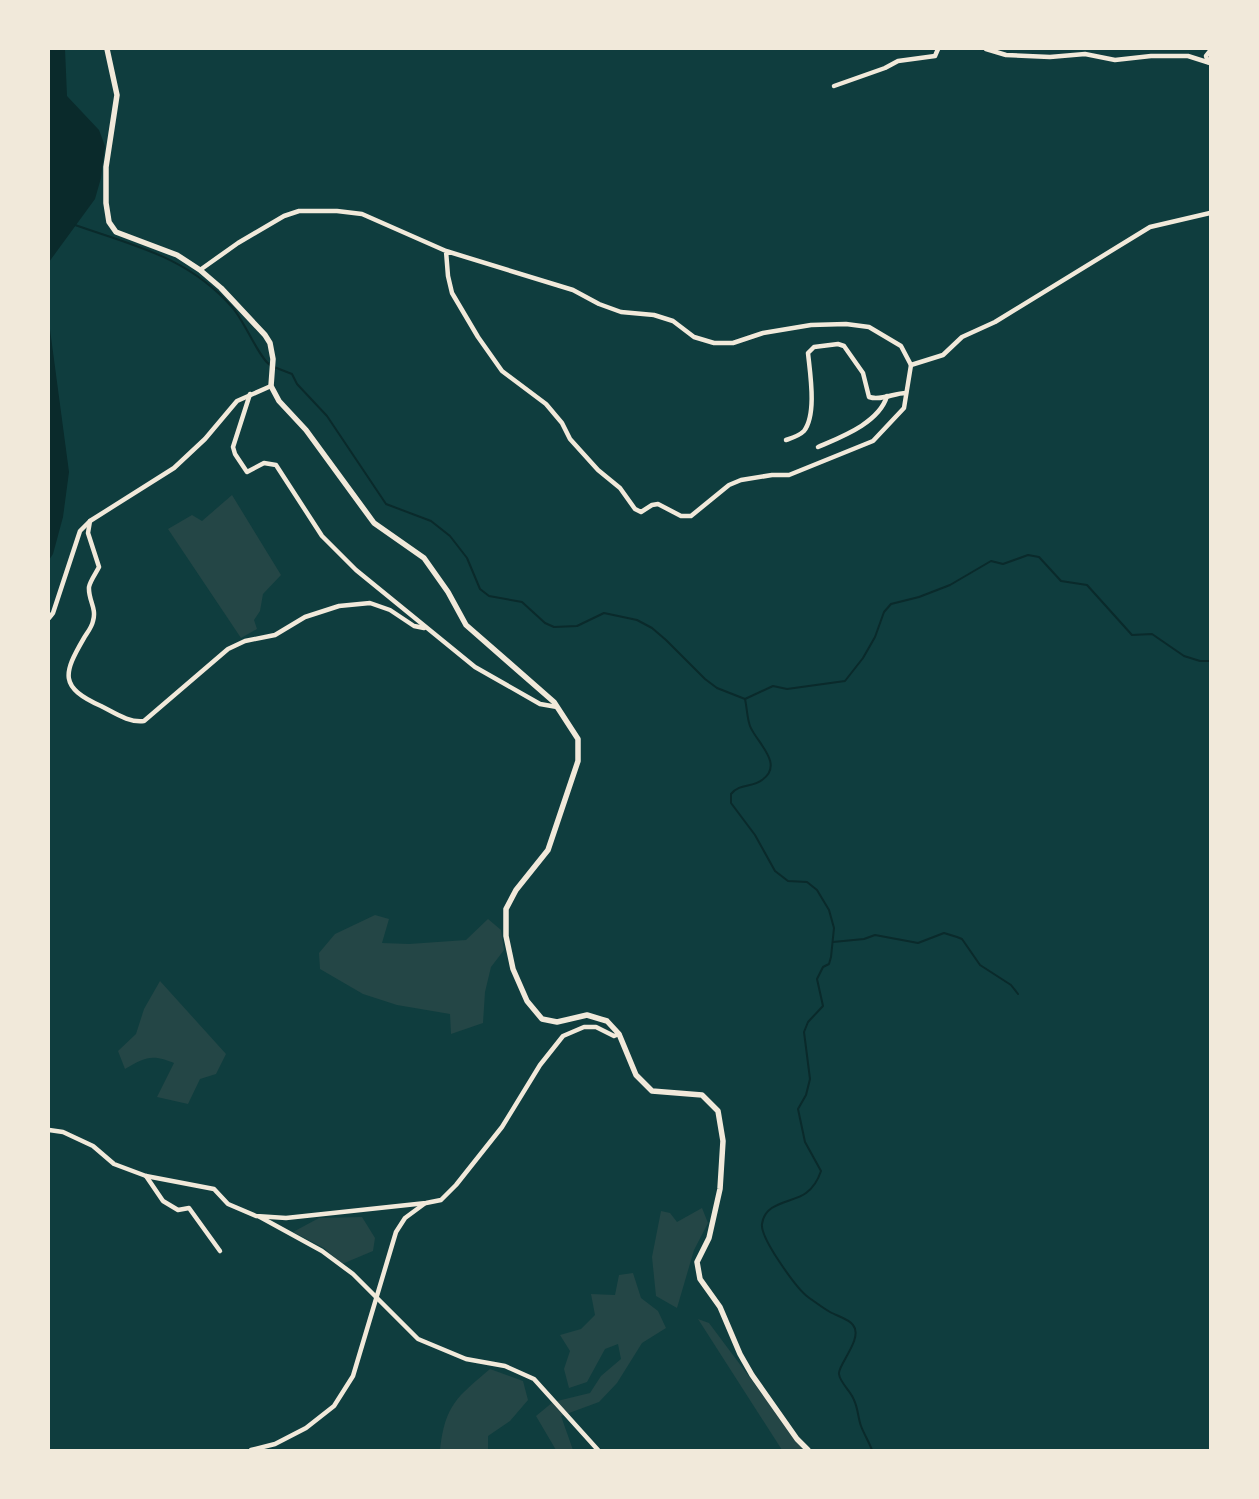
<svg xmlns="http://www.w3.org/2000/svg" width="1259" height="1499" font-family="Quicksand,sans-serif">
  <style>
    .green { fill: #244646 }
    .water { fill: #0a2a2b }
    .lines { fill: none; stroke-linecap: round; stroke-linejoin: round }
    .stream { stroke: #0a2a2b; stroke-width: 2 }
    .minor { stroke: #f1e9da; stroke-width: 4.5 }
    .tertiary { stroke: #f1e9da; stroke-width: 5.5 }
  </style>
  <rect width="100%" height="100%" fill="#0f3d3e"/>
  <!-- green -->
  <g class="green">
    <path d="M232,495L281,575L263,594L260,611L254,620L257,629L241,638L168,529L192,515L202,521Z"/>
    <path d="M375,915L389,919L382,943L409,944L466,940L488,919L501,930L504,950L491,967L485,992L483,1023L451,1034L450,1014L397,1005L363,994L320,969L319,953L335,934Z"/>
    <path d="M160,981L226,1054L216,1074L200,1079L188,1104L157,1097L174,1063C152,1054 145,1057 125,1069L118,1051L136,1034L144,1009Z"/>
    <path d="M702,1208L708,1223L694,1250L677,1308L656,1296L652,1257L661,1211L670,1213L677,1222Z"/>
    <path d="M362,1217L375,1238L373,1251L342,1264L324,1248L293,1232L319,1218Z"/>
    <path d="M633,1273L641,1298L658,1311L666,1328L642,1343L617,1383L599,1402L561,1416L573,1450H556L536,1416L553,1402L590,1393L601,1376L621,1359L618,1344L605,1349L587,1382L569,1388L564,1369L570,1351L560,1335L581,1329L595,1315L591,1294L615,1295L619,1275Z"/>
    <path d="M698,1319L709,1323L804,1450H782Z"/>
    <path d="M490,1369L523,1381L528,1400L510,1421L488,1436V1450H440C445,1405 457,1397 490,1369Z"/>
  </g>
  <!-- water -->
  <g class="water">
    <path d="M49,49H65L67,96L99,130L105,146L101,178L95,199L49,262Z"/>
    <path d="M49,322L69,472L63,517L53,554L49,560Z"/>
  </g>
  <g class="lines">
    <!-- stream -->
    <g class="stream">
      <path d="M75,225C135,246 188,257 232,307C244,320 259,358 270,365"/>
      <path d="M274,367L292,374L297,384L327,416L386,504L431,521L450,536L467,558L480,589L489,596L522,602L545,623L554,627L577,626L604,613L637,620L652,628L666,640L705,679L717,688L745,699L773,686L787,689L845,681L863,658L875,637L884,612L891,604L919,597L950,585L991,561L1003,564L1028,555L1039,557L1061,581L1087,585L1132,635L1152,634L1184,656L1200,661H1210"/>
      <path d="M745,699C747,708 747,718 750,726C756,742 785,764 762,780C752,788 740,783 731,794V803L755,835L775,871L788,881L807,882L817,890L829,910L834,928L831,957L829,964L823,967L817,979L823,1006L808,1022L804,1032L810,1079L806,1095L798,1109L805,1142L821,1171C818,1180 813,1188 806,1193C793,1203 765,1201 762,1224C760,1238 797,1289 808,1297C815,1302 823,1308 830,1312C837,1316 849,1319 853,1325C864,1338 837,1366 839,1374C840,1383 851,1391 854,1400C858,1408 858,1418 861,1426C864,1434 869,1442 872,1450"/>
      <path d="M833,942L864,939L875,935L918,943L944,933L957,937L962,939L980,965L1011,985L1018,994"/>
    </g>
    <!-- minor -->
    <g class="minor">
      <path d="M986,49L1006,55L1050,57L1085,54L1115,60L1151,56H1188L1210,63"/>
      <path d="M1208,62L1206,56L1210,51"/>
      <path d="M834,86L885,68L898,61L935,56L938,49"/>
      <path d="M200,270L238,243L284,216L299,211H337L362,214L446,251L573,290L599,304L621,312L654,315L673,321L694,337L714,343H733L763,333L811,325L846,324L869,327L901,346L911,365L904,408L873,441L789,475H772L741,480L729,485L691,516H681L658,504L652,505L641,512L635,509L620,488L598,470L570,439L562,423L546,404L502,371L478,337L452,293L448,276L446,251"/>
      <path d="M911,365L943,355L962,337L995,322L1150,227L1210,213"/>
      <path d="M250,394L233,447L235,454L247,472L264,463L276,465L322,536L356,570L475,667L540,704L557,707"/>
      <path d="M786,440C792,438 799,436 804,431C817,414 810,373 808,353L814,347L838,344L844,346L863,373L869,397C881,401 894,393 906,393"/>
      <path d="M818,447C841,437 879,423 887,396"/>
      <path d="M90,521L88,533L99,567C96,573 90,581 89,587C88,600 97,608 93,621C92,627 87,633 84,638C63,674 59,687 101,706C115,713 129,723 144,721L228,649L245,641L275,635L305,617L339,606L370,603L390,610L414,626L424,628"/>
      <path d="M49,618L53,613L80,531L90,521L174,468L205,439L237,401L271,386"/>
      <path d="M49,1130L63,1132L93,1146L114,1164L146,1176L214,1189L228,1204L256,1216L286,1218L426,1203L441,1200L456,1185L502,1127L540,1065L563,1036L584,1027H596L614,1036L619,1034"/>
      <path d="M146,1176L163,1201L178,1210L189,1208L220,1251"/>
      <path d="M260,1217L322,1251L353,1274L418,1339L466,1359L505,1366L534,1379L598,1450"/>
      <path d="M251,1450L275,1444L306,1428L334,1406L353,1376L396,1232L405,1218L424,1204"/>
    </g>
    <!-- tertiary -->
    <path class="tertiary" d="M107,49L117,95L106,167V203L109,222L116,232L177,255L200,270L221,288L265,335L270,343L273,359L271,386L279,401L306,430L374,523L424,558L448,592L466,625L554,702L578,739V761L548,850L516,890L506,909V936L513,969L527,1001L542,1019L557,1022L587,1015L607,1021L619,1034L636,1075L652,1091L702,1095L718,1111L723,1141L720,1189L709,1238L697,1262L700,1279L720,1307L740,1354L752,1375L797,1439L808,1450"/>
  </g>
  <!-- border -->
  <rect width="1259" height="1499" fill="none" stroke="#f1e9da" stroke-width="100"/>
</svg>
